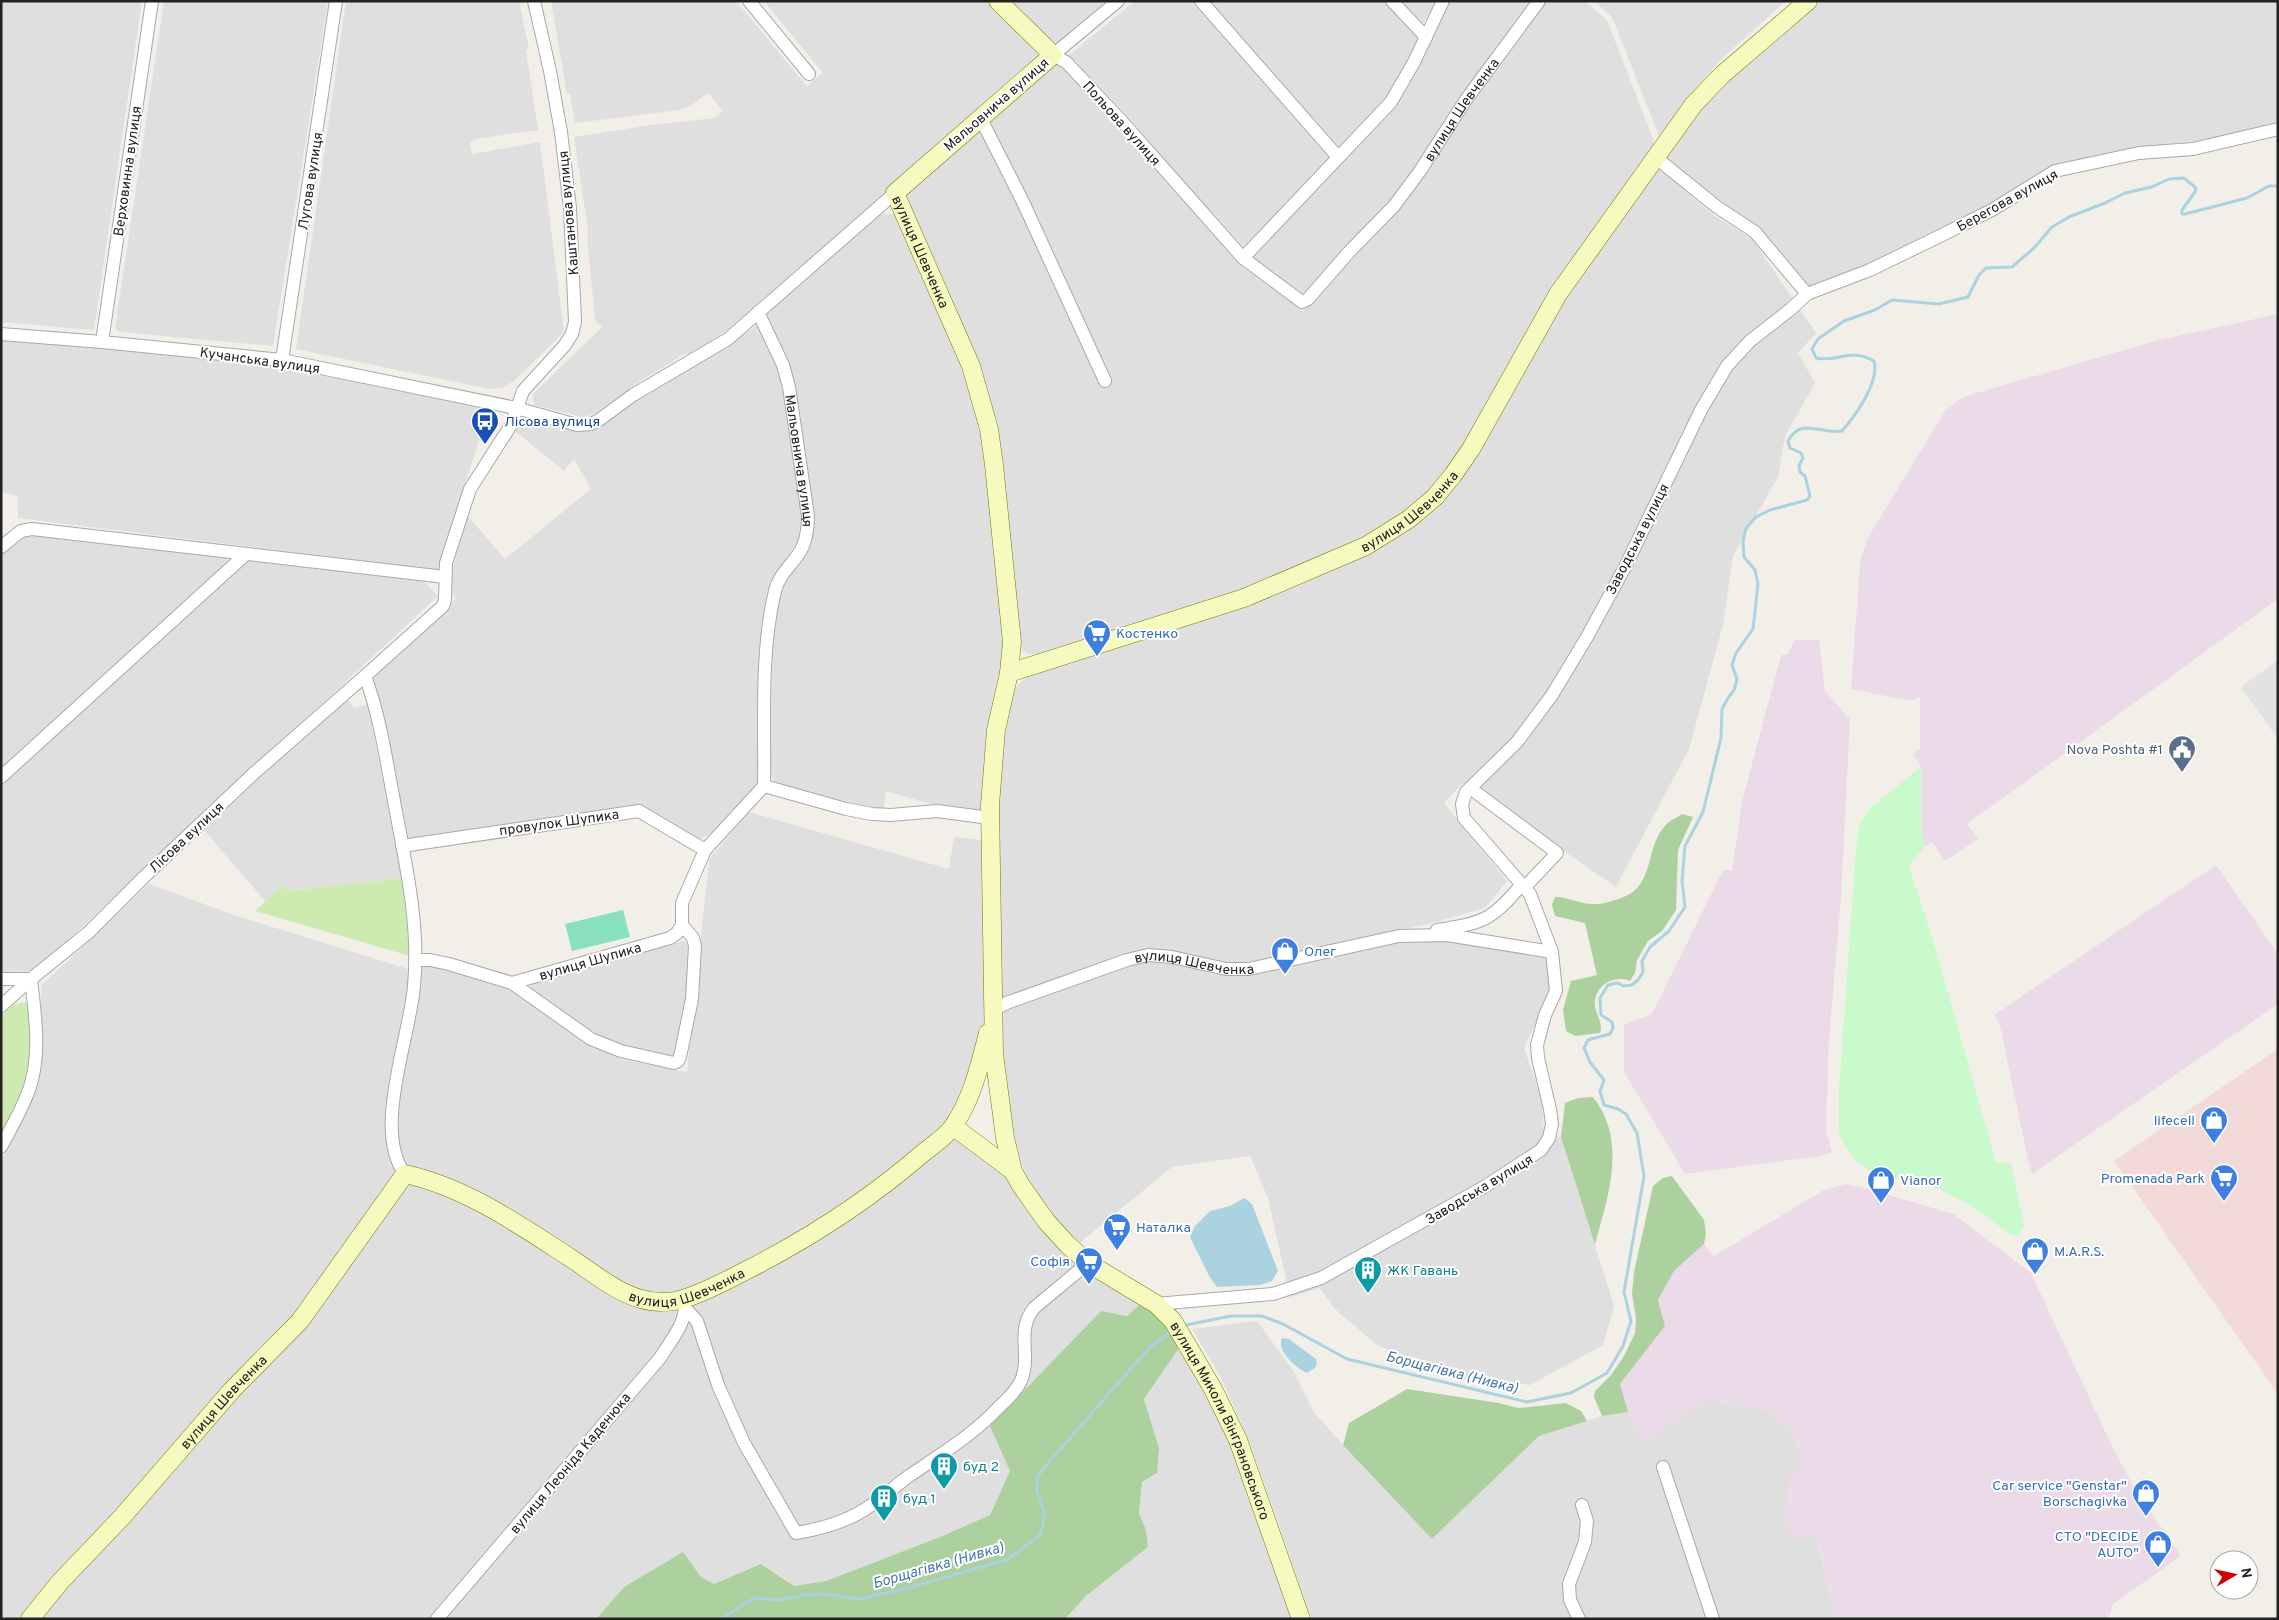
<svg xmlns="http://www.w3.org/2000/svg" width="2279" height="1620" font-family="Overpass,sans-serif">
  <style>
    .residential { fill: #e0dfdf }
    .commercial { fill: #f2dad9 }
    .industrial { fill: #ebdbe8 }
    .grass { fill: #cdebb0 }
    .forest { fill: #add19e }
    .park { fill: #c8facc }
    .pitch { fill: #88e0be }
    .parking { fill: #e2e2e2 }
    .water { fill: #aad3df }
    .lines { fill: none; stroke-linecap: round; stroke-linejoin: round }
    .stream { stroke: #aad3df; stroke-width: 3 }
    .street-casing { stroke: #a9a9a9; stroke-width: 14 }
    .secondary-casing { stroke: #707d05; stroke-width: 19 }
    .street { stroke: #fff; stroke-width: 12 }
    .secondary { stroke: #f7fabf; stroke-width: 18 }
    .labels { text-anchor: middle; stroke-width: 4; stroke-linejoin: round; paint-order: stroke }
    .street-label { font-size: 14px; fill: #222; stroke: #fff }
    .transit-label { font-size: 14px; fill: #164399; stroke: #fff; text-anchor: start }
    .shop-label { font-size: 14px; fill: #366cbe; stroke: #fff; text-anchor: start }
    .service-label { font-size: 14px; fill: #4e5e75; stroke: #fff; text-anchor: end }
    .culture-label { font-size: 14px; fill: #0d838f; stroke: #fff; text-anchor: start }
    .water-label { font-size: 15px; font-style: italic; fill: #4a7aab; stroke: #fff }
  </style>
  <rect width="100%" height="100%" fill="#f2efe9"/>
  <!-- residential -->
  <g class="residential">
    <path d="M1,1H142L94,330L1,322Z"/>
    <path d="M164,1H328L273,346L120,332L115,328Z"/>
    <path d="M346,1H519L529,49L526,50L538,130L474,139L470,143L472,154L540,142L564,332L514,381L502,388L490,389L296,349Z"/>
    <path d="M551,1H736L807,86L823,73L764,1H992L1045,55L726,331L689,355L686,353L642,380L594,414L583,417L534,405L533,394L602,327L595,320L587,237L588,229L574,137L651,125L715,118L723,111L708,93L690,106L680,110L575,123L570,94H567Z"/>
    <path d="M1005,1H1109L1052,49Z"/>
    <path d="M1135,1H1195L1331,156L1250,245H1242L1210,209L1206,208L1126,114L1069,55Z"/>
    <path d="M1209,1H1384L1420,40L1389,98L1341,148L1337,147Z"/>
    <path d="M1401,1H1437L1423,23Z"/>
    <path d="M1450,1H1534L1499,44L1407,185L1305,297L1253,260V256L1401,95H1404L1406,85Z"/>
    <path d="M1545,1H1585L1607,20L1655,144L1450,469L1409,512L1368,538L1283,576L1185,612L1044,654H1028L1018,646L1000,476L907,205L906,191L1056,61L1243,267L1303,311L1402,202L1467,104Z"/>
    <path d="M1594,1H1786L1719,61L1659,136L1612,17Z"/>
    <path d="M1821,1H2278V123L2223,138L2159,145L2053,168L1999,199L1880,261L1810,289L1761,232L1666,162L1663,156L1694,115L1759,51Z"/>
    <path d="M1656,165L1712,214L1752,239L1816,333L1798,353L1815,383L1785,436L1778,477L1733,556L1723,625L1689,749L1616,887L1464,782L1444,803L1507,881L1485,908L1432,923L1260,960L1221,965L1158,952L1008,999L999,997L996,811L1002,723L1010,695L1021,682L1038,669L1236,606L1449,493L1504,408L1550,322Z"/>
    <path d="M880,214H896L935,299L978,408L988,470L1006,640L995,692L984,808L976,811L945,808L886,791L884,810L789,788L774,783L770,770L773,634L779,590L809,541L788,366L765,313Z"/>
    <path d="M758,325L780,369L804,521L799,545L777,571L769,602L760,786L713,833L700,839H692L645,808L404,839L372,675L456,599L449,584L466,514L505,559L591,489L574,459L564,471L515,431L519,424L530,416L594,430L637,397L711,355Z"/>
    <path d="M1,339L281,364L490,407L437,570L18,518V496L1,492Z"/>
    <path d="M25,532L226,555L229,562L1,771V554Z"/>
    <path d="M250,559L422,579L438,596L41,965L29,971L1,972V782Z"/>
    <path d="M346,699L354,708L368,704L402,878L288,891L282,885L266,902L202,828Z"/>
    <path d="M749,812L949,869L954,837L990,841L988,1008L978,1058L946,1126L1006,1176L1071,1262L1142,1303L1127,1316L1010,1471L990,1515L940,1537L826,1581L794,1586L761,1564L714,1584L701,1577L624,1587L596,1619H1V1162L33,1098L42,1066L41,986L149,884L234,915L408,969L431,963L510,988L585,1041L624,1060L687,1072L709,859Z"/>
    <path d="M1440,938L1547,955L1551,992L1524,1048L1542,1100L1544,1132L1561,1137L1614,1306L1603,1345L1530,1385L1457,1378L1377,1345L1335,1309L1320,1288L1290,1297L1268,1198L1250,1156L1172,1167L1077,1245L1045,1211L1029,1185L1017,1147L1005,1089L1000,1012L1115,968L1148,960L1189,966L1213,974H1246L1281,969L1400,939Z"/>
    <path d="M684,941L690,948L686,1004L675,1058L610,1043L529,990L534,980Z"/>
    <path d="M1257,1321L1293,1370L1315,1414L1432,1539L1539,1436L1602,1416L1628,1412L1642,1442L1708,1400L1768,1411L1794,1433L1835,1619H1312L1250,1443L1221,1378L1192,1329Z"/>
    <path d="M1179,1348L1209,1400L1235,1456L1292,1619H1065L1086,1596L1148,1547L1146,1530L1139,1513L1142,1482L1157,1473L1159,1448L1144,1399Z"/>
  </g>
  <!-- commercial -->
  <path class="commercial" d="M2278,1049V1394L2114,1161Z"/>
  <!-- industrial -->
  <g class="industrial">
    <path d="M2278,314V599L1967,824L1978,839L1945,861L1932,842L1924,847L1921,825V767L1913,754L1920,749V697L1911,701L1851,689L1860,563L1867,539L1945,411L1963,397L2155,341Z"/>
    <path d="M1794,640H1819L1825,691L1850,719L1841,899L1829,1039L1826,1131L1832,1152L1820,1156L1685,1174L1624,1072V1025L1652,1014L1723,870L1732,871L1742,802L1781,655H1788Z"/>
    <path d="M2216,865L2278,954V1004L2032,1174L2028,1160L2000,1025L1994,1015Z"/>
    <path d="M1846,1184L1869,1189L1953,1214L2031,1273L2111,1444L2133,1486L2181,1556L2113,1604L2109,1619H1835L1817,1536L1794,1540L1785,1519L1790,1471L1801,1469L1794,1433L1768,1411L1708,1400L1642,1442L1628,1412L1620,1384L1665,1326L1658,1300L1674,1271L1704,1244L1714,1256L1824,1190Z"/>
  </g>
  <!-- grass -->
  <g class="grass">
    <path d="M402,878L410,956L255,911L283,885L288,891Z"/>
    <path d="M26,1002L31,1006V1076L1,1140V1016L14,1004Z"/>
  </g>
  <!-- forest -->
  <g class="forest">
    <path d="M1682,814L1693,817L1678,850L1676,910L1662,931L1648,941L1637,960L1635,973L1630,981C1613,974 1593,987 1595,1006C1596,1015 1604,1024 1600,1033L1575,1036L1566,1031L1563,1010L1571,981L1597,975L1585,923L1555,916L1552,905L1555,897C1570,897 1581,905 1596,904C1602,904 1609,902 1615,900C1660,889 1641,846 1669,822C1673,819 1678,817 1682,814Z"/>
    <path d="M1593,1097C1628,1141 1608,1197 1595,1245L1561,1137L1565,1103L1578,1098Z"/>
    <path d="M1672,1176L1704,1220L1706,1234L1704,1244L1674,1271L1658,1300L1665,1326L1620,1384L1628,1412L1602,1416L1594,1397L1595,1391L1611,1375L1624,1356L1635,1333L1636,1319L1632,1294L1634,1272L1653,1186L1663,1178Z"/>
    <path d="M1142,1303C1159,1316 1169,1329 1179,1348L1144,1399L1159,1448L1157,1473L1142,1482L1139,1513L1146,1530L1148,1547L1086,1596L1065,1619H596L624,1587L683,1552L701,1577L714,1584L761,1564L794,1586L826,1581L940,1537L990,1515L1010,1471L990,1426L1101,1311L1127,1316Z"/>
    <path d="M1407,1389L1499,1403L1518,1408L1566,1403L1581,1411L1587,1421L1539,1436L1432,1539L1343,1445L1349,1423Z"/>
  </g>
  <!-- park -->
  <path class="park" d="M1921,767V825L1924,847L1909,866L1935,947L1996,1162L2011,1163L2024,1227L2018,1235H2012L1965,1202L1938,1189L1868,1170L1853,1158L1839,1134V1091L1856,848L1860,824L1870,808Z"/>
  <!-- pitch -->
  <path class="pitch" d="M623,910L630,937L572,951L565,924Z"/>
  <!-- parking -->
  <path class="parking" d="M2278,660V739L2241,687Z"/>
  <!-- water -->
  <g class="water">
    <path d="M1244,1198L1252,1204L1278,1271L1272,1281L1260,1285L1217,1287L1209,1276L1190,1237L1195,1226L1210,1211L1230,1206Z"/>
    <path d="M1282,1338L1289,1339L1316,1359L1317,1363L1315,1368L1307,1373C1296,1368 1276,1351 1282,1338Z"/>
  </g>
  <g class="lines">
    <!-- stream -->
    <g class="stream">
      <path d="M1181,1326L1231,1316H1262L1283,1324L1347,1359L1527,1402L1571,1393L1607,1373L1623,1346L1631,1321L1624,1292L1644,1176L1637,1133L1626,1114L1618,1109L1604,1105L1600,1091L1604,1080L1590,1062L1584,1048L1588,1040L1610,1034L1613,1028L1612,1022L1601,1015L1600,998L1608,985L1618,983L1623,986L1632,985L1638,980L1643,972L1642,961L1650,947L1669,931L1685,907L1682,881L1685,846L1703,812L1721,738L1722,709L1728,698L1734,690L1737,679L1732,665L1736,653L1753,629L1758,584L1755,570L1744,557L1743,541L1746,528L1756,517L1770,510L1807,500L1810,496L1805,476L1800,472L1799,466L1803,458L1801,453L1790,448L1788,441C1802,416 1820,435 1842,431C1855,416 1880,382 1874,361C1850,347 1838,363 1816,358L1812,349L1818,339L1844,321L1875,310L1892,300L1939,304L1968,297L1979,275L1986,268L2012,267L2034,248L2052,227L2069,217L2105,203L2125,193L2152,187L2169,179L2184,178L2196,188L2195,192L2182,210V214H2185L2247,198L2269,186H2278"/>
      <path d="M721,1619L754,1598L779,1600L805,1595L825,1594L860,1599L915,1586L1008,1559L1039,1536L1042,1529L1045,1516L1037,1491V1479L1042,1470L1150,1347L1171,1332"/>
    </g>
    <!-- street casing -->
    <g class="street-casing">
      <g id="street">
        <path d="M749,1L809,74"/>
        <path id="s1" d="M1118,1L1053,55L1066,62L1118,117L1243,258L1302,302L1308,299L1349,252L1394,206L1420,171L1465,101L1539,1"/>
        <path d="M1201,1L1338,157"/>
        <path d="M1392,1L1426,37"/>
        <path d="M980,117L1023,202L1105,381"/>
        <path d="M1655,157L1717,207L1755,232L1807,294"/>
        <path d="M1243,258L1391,102L1414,62L1443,1"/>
        <path id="s2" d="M758,312L783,365L789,387L808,516C808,526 807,536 803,546C796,562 779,573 775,591C760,652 765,724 764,786"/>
        <path d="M1,334L102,342L282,360L516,408L577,425L591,424L599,420L633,395L728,339L895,193"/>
        <path d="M102,342L152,1"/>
        <path d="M282,360L336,1"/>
        <path d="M1,547L21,531L32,529L445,577"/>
        <path d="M1,777L246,554"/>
        <path d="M764,786L846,809L872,814L891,815L937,811L990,818"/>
        <path d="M1470,788L1557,853L1524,888"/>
        <path d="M402,846L639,811L705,850"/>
        <path d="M1437,930C1482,923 1492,921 1521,885"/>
        <path d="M415,960H430L449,964L512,983L670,938L677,933L682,925V903L705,850L764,786"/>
        <path d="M1,979H31L89,932L144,877L252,775L365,676"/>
        <path d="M512,983L591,1039L621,1051L674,1063L678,1061L680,1057L692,999L695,946L693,938L682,925"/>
        <path d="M1,1006L31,979C35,1014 41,1053 30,1087C23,1108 11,1128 1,1147"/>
        <path id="s3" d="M994,1009L1009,1002L1127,960L1148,955L1172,957L1226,969H1249L1399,936L1447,935L1552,952"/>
        <path d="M405,1174C372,1131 410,1037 414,986C420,924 405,861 394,801C386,759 380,716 365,676L443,606L445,599L446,563L470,489L511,425L523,391L565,345L572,334L575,322L570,208L561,132L550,71L534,1"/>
        <path d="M1156,1304L1273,1294L1321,1278L1484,1187L1541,1150L1549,1138L1552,1124L1550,1109L1538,1058L1537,1045L1545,1015L1556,991L1552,952L1530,894L1464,818L1462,804L1466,792L1517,742L1552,695L1587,637L1625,567L1701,410L1727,366L1750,341L1791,309L1807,294L1870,270L1940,236L1992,210L2055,171L2139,153L2193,149L2278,129"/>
        <path d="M686,1309L697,1321L718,1385L744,1443L796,1533C821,1529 849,1521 870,1506C884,1497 896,1485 909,1476C941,1454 973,1435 999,1407C1008,1399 1016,1391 1021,1381C1032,1355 1015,1332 1034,1308L1088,1263"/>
        <path d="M1663,1467L1713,1619"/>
        <path d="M437,1619L660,1358C669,1343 689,1320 684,1302"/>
        <path d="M1579,1619L1570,1600L1569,1584L1585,1542L1587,1521L1582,1505"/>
      </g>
    </g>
    <!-- secondary casing -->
    <g class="secondary-casing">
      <g id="secondary">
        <path id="s4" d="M998,1L1053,55L895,193L971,366L989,429L994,465L1012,642L1009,673L996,730L990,805L994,1054L1005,1138L1013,1171L1020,1184L1046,1221L1067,1244L1088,1263L1156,1304L1173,1321L1213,1389L1238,1440L1301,1619"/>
        <path id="s5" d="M1009,673L1244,598L1366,546L1409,519L1435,497L1453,475L1471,449L1558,294L1694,104L1723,74L1808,1"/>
        <path d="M954,1127L1013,1171"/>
        <path id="s6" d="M30,1619L60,1582L122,1517L232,1390L300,1321L405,1174C465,1187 518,1224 569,1257C591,1271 615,1292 641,1299C655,1303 672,1303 686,1298C708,1291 729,1279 751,1268C813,1236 870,1199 923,1153C933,1145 947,1136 954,1125C972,1099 980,1064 988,1033"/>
      </g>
    </g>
    <!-- street -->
    <use href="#street" class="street"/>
    <!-- secondary -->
    <use href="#secondary" class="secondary"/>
  </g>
  <!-- icons -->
  <defs>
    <g id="bus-pin" transform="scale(1.4375)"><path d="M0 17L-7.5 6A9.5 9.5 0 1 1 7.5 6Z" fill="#1a4fb4" stroke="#fff"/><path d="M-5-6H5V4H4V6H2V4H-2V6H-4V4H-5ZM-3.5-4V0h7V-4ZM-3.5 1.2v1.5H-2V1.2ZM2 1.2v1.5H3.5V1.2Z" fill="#fff"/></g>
    <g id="supermarket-pin" transform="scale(1.4375)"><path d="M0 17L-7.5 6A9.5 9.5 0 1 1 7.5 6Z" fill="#3f7fe0" stroke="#fff"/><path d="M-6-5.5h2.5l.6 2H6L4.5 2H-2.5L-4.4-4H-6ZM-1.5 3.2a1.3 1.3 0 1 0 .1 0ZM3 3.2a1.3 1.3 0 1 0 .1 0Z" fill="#fff"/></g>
    <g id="civic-pin" transform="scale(1.4375)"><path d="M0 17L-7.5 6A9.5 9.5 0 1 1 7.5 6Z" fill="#5c6f8a" stroke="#fff"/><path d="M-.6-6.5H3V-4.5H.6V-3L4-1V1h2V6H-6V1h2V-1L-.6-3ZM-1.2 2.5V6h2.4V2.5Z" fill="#fff"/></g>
    <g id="shop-pin" transform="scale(1.4375)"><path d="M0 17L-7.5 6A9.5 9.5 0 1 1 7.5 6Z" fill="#3f7fe0" stroke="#fff"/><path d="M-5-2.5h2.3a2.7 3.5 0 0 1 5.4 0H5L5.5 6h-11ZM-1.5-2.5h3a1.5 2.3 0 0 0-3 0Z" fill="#fff"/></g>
    <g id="building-pin" transform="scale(1.4375)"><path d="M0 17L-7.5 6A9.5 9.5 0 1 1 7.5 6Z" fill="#0f9aa8" stroke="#fff"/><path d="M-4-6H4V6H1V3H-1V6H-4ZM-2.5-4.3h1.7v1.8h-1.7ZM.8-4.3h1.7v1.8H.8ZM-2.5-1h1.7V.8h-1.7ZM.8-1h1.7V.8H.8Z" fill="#fff"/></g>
  </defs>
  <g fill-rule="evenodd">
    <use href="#bus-pin" x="485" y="421"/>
    <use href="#supermarket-pin" x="1097" y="633"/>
    <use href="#civic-pin" x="2182" y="749"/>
    <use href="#shop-pin" x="1285" y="951"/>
    <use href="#shop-pin" x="2214" y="1120"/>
    <use href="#supermarket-pin" x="2224" y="1178"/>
    <use href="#shop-pin" x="1881" y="1180"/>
    <use href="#supermarket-pin" x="1117" y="1227"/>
    <use href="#shop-pin" x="2035" y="1251"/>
    <use href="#supermarket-pin" x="1089" y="1261"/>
    <use href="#building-pin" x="1368" y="1270"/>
    <use href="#building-pin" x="944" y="1466"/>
    <use href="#shop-pin" x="2146" y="1493"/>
    <use href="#building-pin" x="884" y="1498"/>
    <use href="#shop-pin" x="2158" y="1544"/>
  </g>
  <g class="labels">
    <!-- street labels -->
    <g class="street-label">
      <text transform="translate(996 104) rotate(-41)" y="5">Мальовнича вулиця</text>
      <text dy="5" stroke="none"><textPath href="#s1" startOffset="688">вулиця Шевченка</textPath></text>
      <text transform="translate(1122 123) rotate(48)" y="5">Польова вулиця</text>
      <text transform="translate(127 171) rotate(-82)" y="5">Верховинна вулиця</text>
      <text transform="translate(310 181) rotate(-81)" y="5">Лугова вулиця</text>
      <text transform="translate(2007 200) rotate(-29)" y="5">Берегова вулиця</text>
      <text transform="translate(568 213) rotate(-95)" y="5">Каштанова вулиця</text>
      <text dy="5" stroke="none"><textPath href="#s4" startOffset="351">вулиця Шевченка</textPath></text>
      <text transform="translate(260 360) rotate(8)" y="5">Кучанська вулиця</text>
      <text dy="5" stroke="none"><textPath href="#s2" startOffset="156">Мальовнича вулиця</textPath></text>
      <text dy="5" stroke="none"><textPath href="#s5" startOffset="435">вулиця Шевченка</textPath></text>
      <text transform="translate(1637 539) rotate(-63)" y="5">Заводська вулиця</text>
      <text transform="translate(559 822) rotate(-8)" y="5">провулок Шупика</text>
      <text transform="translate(186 837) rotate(-43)" y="5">Лісова вулиця</text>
      <text transform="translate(590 961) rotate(-16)" y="5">вулиця Шупика</text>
      <text dy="5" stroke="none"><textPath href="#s3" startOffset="210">вулиця Шевченка</textPath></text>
      <text transform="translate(1479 1189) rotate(-31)" y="5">Заводська вулиця</text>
      <text dy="5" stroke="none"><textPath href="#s6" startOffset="900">вулиця Шевченка</textPath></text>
      <text dy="5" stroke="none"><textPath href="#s6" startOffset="291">вулиця Шевченка</textPath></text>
      <text dy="5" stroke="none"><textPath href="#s4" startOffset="1622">вулиця Миколи Вінграновського</textPath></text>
      <text transform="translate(570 1463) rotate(-50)" y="5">вулиця Леоніда Каденюка</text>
    </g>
    <!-- transit labels -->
    <g class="transit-label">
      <text x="504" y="426">Лісова вулиця</text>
    </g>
    <!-- shop labels -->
    <g class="shop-label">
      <text x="1116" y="638">Костенко</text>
      <text x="1304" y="956">Олег</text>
      <text x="2195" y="1125" text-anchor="end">lifecell</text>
      <text x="2205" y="1183" text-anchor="end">Promenada Park</text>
      <text x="1900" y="1185">Vianor</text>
      <text x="1136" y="1232">Наталка</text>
      <text x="2054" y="1256">M.A.R.S.</text>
      <text x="1070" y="1266" text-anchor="end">Софія</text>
      <text x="2127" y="1490" text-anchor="end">Car service "Genstar"<tspan x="2127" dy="16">Borschagivka</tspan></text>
      <text x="2139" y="1541" text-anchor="end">СТО "DECIDE<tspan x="2139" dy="16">AUTO"</tspan></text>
    </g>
    <!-- service labels -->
    <g class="service-label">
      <text x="2163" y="754">Nova Poshta #1</text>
    </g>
    <!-- culture labels -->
    <g class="culture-label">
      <text x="1387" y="1275">ЖК Гавань</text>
      <text x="963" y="1471">буд 2</text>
      <text x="903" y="1503">буд 1</text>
    </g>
    <!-- water labels -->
    <g class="water-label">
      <text transform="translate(1452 1372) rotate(14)" y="5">Борщагівка (Нивка)</text>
      <text transform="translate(938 1565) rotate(-16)" y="5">Борщагівка (Нивка)</text>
    </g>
  </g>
  <!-- border -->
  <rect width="2279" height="1620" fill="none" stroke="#222222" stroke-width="5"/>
  <!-- north arrow -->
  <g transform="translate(2234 1575) rotate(81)"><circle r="24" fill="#ffffff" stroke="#a7a7a7"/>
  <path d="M0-4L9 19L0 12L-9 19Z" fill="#d40000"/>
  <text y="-8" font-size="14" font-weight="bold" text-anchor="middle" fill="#222222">N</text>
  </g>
</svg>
